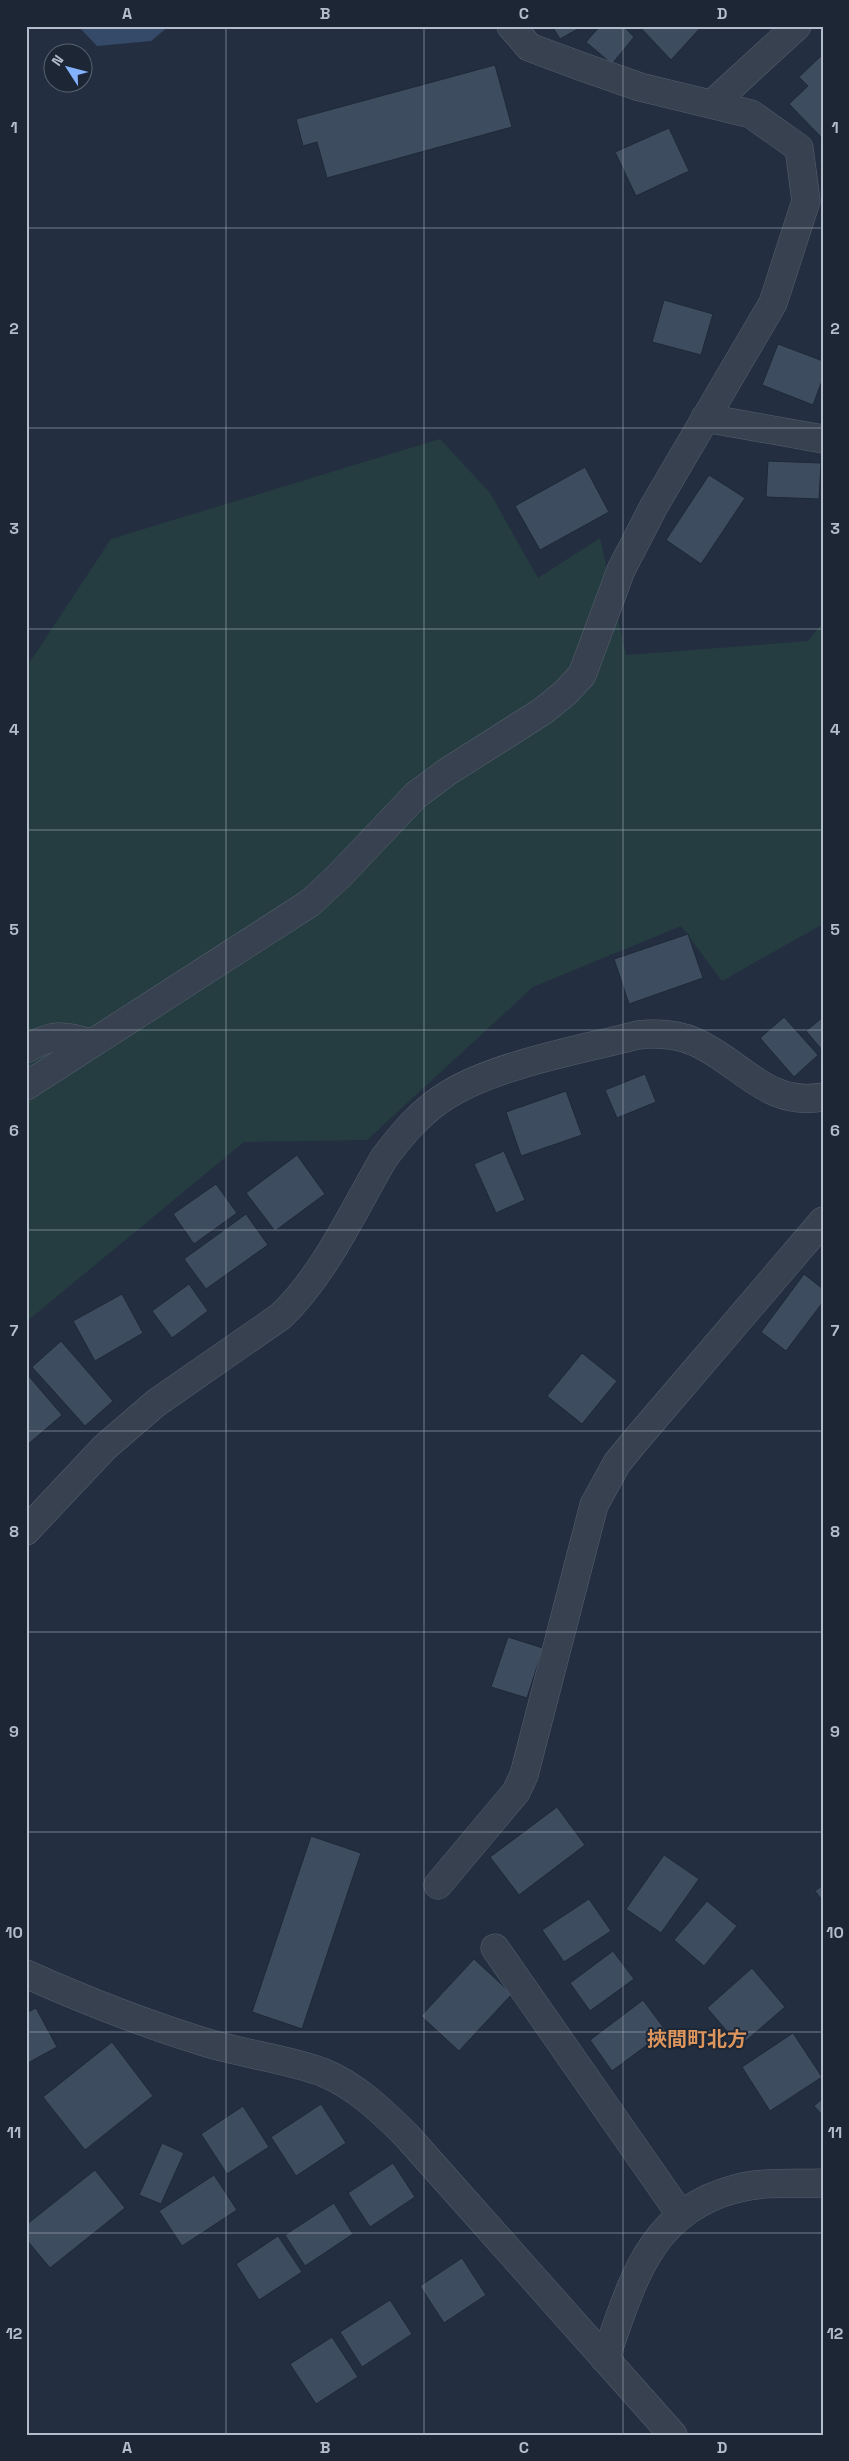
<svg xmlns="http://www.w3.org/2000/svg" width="849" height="2461" font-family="'Space Grotesk','Noto Sans JP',sans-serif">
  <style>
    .green { fill: #253d41 }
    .water { fill: #354968 }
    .building { fill: #3e4c60; stroke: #1e2837 }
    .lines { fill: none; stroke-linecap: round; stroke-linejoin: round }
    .street-casing { stroke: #555f6d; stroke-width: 29 }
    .street { stroke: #374150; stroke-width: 28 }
    .grid { fill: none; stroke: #b3bcca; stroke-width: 1; stroke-opacity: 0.55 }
    .labels { text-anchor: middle; stroke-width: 4; stroke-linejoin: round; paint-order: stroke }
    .quarter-label { font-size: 20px; font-weight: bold; fill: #dc955c; stroke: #1c2635 }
    .neatline { fill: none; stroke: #b3bcca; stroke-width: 2 }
    .grid-label { font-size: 16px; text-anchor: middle; font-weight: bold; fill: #b3bcca }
  </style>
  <rect width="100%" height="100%" fill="#232f40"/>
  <!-- green -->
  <path class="green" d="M440,439L490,493L538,578L600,538L626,655L808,641L823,622V924L722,981L681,926L533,987L367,1140L244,1142L26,1322V668L111,539Z"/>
  <!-- water -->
  <path class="water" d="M78,26H169L151,41L97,46Z"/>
  <!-- building -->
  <g class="building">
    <path d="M552,26H583L560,39Z"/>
    <path d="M600,26H623L634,37L612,64L586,42Z"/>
    <path d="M639,26H702L671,60Z"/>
    <path d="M823,54V139L789,104L808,86L799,77Z"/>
    <path d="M495,65L512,127L327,178L317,142L303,146L296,119Z"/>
    <path d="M669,128L689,171L636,196L615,152Z"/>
    <path d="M664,300L713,314L701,355L652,342Z"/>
    <path d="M778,344L823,361V378L813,405L762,385Z"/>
    <path d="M768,461L821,463L819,499L766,497Z"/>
    <path d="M585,467L609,512L540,550L515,506Z"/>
    <path d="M709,475L745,498L701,564L666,540Z"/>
    <path d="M688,934L703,978L629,1004L614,959Z"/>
    <path d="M784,1017L818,1055L794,1077L760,1038Z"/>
    <path d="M823,1017V1051L806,1031Z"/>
    <path d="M645,1074L656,1102L617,1118L605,1090Z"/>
    <path d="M566,1091L582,1135L521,1156L506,1112Z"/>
    <path d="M504,1151L525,1200L496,1213L474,1164Z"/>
    <path d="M297,1155L325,1194L275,1231L246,1193Z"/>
    <path d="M216,1184L237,1213L194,1244L173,1214Z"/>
    <path d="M246,1214L268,1245L206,1289L184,1259Z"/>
    <path d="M804,1274L823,1289V1302L786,1351L761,1332Z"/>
    <path d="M189,1284L208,1311L172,1338L152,1311Z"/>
    <path d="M122,1294L143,1333L95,1361L73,1321Z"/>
    <path d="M61,1341L113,1401L85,1426L32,1367Z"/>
    <path d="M582,1353L617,1381L582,1424L547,1396Z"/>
    <path d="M26,1373L62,1415L26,1446Z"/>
    <path d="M508,1637L543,1648L527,1698L491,1687Z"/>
    <path d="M557,1807L585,1845L519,1895L490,1857Z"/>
    <path d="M311,1836L361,1853L302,2029L252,2012Z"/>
    <path d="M664,1855L699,1879L661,1933L626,1909Z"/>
    <path d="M823,1885V1901L815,1891Z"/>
    <path d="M589,1899L611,1931L564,1962L542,1930Z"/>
    <path d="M707,1901L737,1926L704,1966L674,1940Z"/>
    <path d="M613,1951L634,1979L590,2011L570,1983Z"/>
    <path d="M474,1959L512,1994L459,2051L421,2016Z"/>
    <path d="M752,1968L785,2007L740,2046L707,2008Z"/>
    <path d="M643,2000L666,2031L612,2071L590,2040Z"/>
    <path d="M36,2008L57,2047L26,2064V2013Z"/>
    <path d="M793,2033L822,2077L770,2111L742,2067Z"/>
    <path d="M112,2042L153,2096L85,2150L43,2097Z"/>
    <path d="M823,2098V2116L814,2106Z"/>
    <path d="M321,2104L346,2143L296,2176L271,2137Z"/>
    <path d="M243,2106L269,2147L227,2174L201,2134Z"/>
    <path d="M162,2143L184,2153L161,2204L139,2195Z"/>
    <path d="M393,2163L415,2197L370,2227L348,2193Z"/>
    <path d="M95,2170L125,2208L50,2268L26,2239V2225Z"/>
    <path d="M214,2175L237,2210L182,2246L159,2211Z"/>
    <path d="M334,2203L353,2234L305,2266L285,2235Z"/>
    <path d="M278,2236L302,2272L259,2300L236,2264Z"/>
    <path d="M462,2258L486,2295L444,2323L420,2286Z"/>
    <path d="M390,2300L412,2334L362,2367L340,2332Z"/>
    <path d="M332,2337L358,2377L316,2404L290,2364Z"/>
  </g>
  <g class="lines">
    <!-- street casing -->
    <g class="street-casing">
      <g id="street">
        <path d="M712,104L797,26"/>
        <path d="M705,418L823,439"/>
        <path d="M26,1049C54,1033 61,1035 91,1043"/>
        <path d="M26,1086L310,903L339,876L416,795L447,772L543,711L565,693L582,675L621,570L654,506L773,303L806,201L799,148L751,114L640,87L580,66L529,47L511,26"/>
        <path d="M26,1531L105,1447L156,1403L281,1316C325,1274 353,1211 384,1158C402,1134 422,1110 449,1094C499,1064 580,1050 638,1035C657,1033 677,1034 695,1042C741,1062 766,1107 823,1097"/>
        <path d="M438,1885L516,1792L524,1775L594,1505L617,1463L635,1441L823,1221"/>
        <path d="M495,1948L681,2215"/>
        <path d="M26,1974C84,2000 143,2023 204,2042C242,2054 284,2058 322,2072C355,2085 382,2111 407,2136L673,2435"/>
        <path d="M605,2359C632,2284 648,2212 735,2189C763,2181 794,2184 823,2183"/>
      </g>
    </g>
    <!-- street -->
    <use href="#street" class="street"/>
  </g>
  <!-- grid -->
  <path class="grid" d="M226,26V2435M424,26V2435M623,26V2435M26,228H823M26,428H823M26,629H823M26,830H823M26,1030H823M26,1230H823M26,1431H823M26,1632H823M26,1832H823M26,2032H823M26,2233H823"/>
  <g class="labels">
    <!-- quarter labels -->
    <g class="quarter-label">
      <text x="697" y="2046">挾間町北方</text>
    </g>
  </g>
  <!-- border -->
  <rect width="849" height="2461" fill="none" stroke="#1c2635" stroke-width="55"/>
  <!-- north arrow -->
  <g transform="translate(68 68) rotate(306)"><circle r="24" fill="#1c2635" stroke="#586271"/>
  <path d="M0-4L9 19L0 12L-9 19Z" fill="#84b2ff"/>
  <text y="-8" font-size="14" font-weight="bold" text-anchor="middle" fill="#b3bcca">N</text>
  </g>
  <rect x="28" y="28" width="794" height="2406" class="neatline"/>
  <g class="grid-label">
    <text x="127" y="19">A</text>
    <text x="325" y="19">B</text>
    <text x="524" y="19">C</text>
    <text x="722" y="19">D</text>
    <text x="14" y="133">1</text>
    <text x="835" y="133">1</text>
    <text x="14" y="334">2</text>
    <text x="835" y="334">2</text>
    <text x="14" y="534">3</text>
    <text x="835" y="534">3</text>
    <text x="14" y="735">4</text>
    <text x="835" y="735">4</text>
    <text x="14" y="935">5</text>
    <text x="835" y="935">5</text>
    <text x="14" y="1136">6</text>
    <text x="835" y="1136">6</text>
    <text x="14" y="1336">7</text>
    <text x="835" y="1336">7</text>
    <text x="14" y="1537">8</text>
    <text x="835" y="1537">8</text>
    <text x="14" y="1737">9</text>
    <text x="835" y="1737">9</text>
    <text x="14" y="1938">10</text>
    <text x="835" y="1938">10</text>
    <text x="14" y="2138">11</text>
    <text x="835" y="2138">11</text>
    <text x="14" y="2339">12</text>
    <text x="835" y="2339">12</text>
    <text x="127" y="2453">A</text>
    <text x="325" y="2453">B</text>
    <text x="524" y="2453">C</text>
    <text x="722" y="2453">D</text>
  </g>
</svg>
